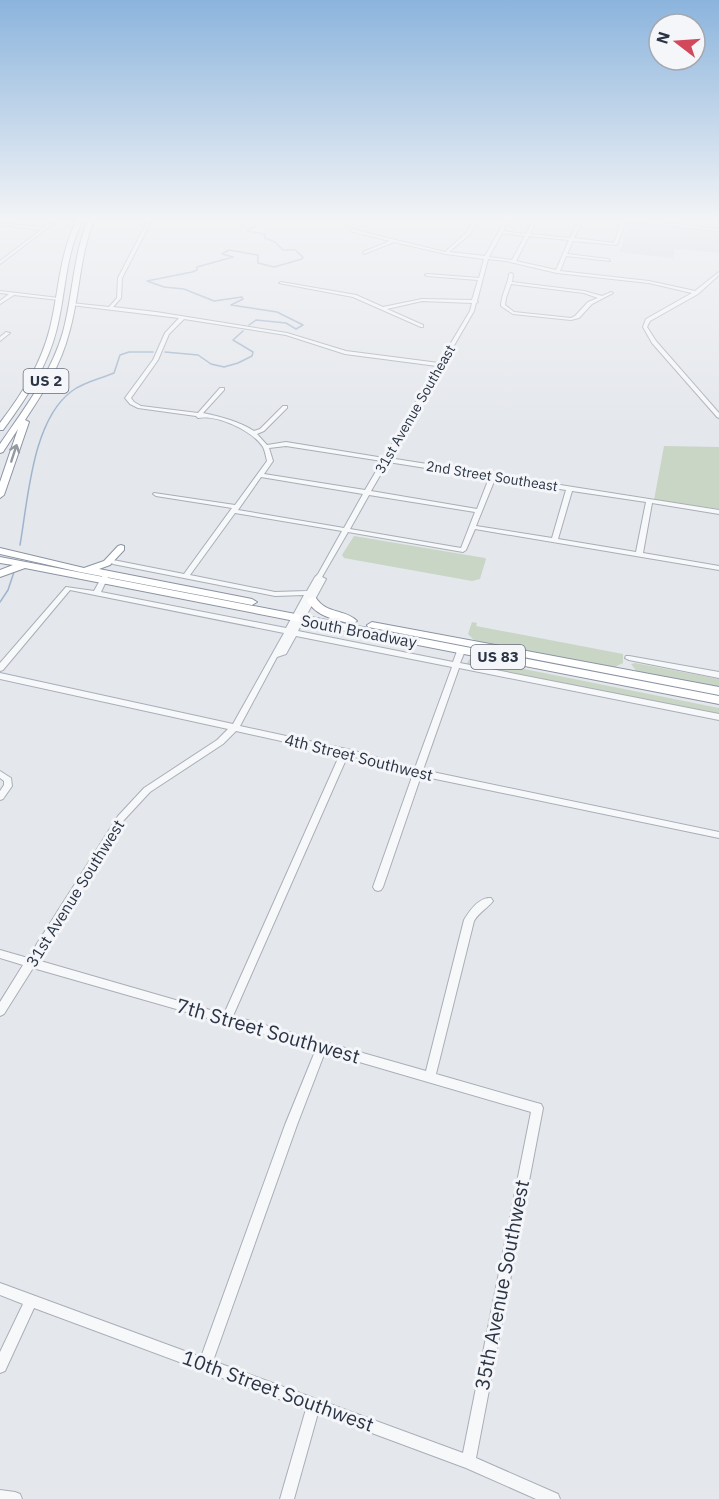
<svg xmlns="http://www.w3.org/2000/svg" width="719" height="1499" font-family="'IBM Plex Sans',sans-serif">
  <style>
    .built { fill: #d2d6de }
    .green { fill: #c9d6c5 }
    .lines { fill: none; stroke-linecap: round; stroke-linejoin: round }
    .stream { stroke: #9fb4cc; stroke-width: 1.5 }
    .minor-casing { stroke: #a9aeb7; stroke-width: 2 }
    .highway-casing { stroke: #8b94a3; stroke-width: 2 }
    .minor { fill: #f7f8fa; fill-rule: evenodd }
    .highway { fill: #fff; fill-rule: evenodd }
    .oneway { stroke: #959aa2 }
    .labels { text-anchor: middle; stroke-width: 6; stroke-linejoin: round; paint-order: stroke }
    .far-street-label { font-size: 14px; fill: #2b3445; stroke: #f4f6f9 }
    .shield { fill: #f4f6f9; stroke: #676e7b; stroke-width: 1.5 }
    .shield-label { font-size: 15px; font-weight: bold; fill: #2b3445 }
    .street-label { font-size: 16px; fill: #2b3445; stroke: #f4f6f9 }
    .near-street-label { font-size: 20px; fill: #2b3445; stroke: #f4f6f9 }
  </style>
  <rect width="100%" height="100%" fill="#e4e7ec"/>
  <!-- built -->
  <path class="built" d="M628,222L719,231V253L675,249L673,258L620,252Z"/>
  <!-- green -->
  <g class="green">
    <path d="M664,446L719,447V509L654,500Z"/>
    <path d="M354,536L485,558L486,559L480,579L472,581L344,558L342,555Z"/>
    <path d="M472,622L477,623L476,626L623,654V663L613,668L475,641L468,634Z"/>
    <path d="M470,658L719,708V714L466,665Z"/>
    <path d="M635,663L719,679V688L637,672L631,664Z"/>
  </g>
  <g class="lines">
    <!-- stream -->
    <g class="stream">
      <path d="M249,325L256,320L286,323L296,329L303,325L277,312L231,305L243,299L242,297L214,301L184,289L164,287L147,281L192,272L197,270V267L233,257L222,254L229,250L258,255V263L274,267L302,259L303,257L295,250H283L275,242L265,238V234L247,231L257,225L252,220"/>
      <path d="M165,352L198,355L211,364L224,367L238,363L252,356L253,352L233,340L243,331"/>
      <path d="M20,545C28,500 32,420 72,391C84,382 100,379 114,373L120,355L129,352H153"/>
      <path d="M0,602L8,590L14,572"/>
    </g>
    <!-- minor casing -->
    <g class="minor-casing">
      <g id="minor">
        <path d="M53,220H58L0,264V261L41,230L0,225V223L43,228Z"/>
        <path d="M148,220H152L122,278L121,298L113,307L156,312L287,333L346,351L439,363L470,311L472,303L422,301L387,309L423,325V327H421L353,297L279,283L281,282L356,295L383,307L422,299L472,300L478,280L427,276L425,275L427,274L479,278L484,259L446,254L394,242L364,254L363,252L390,241L350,231L351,229L445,252L466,233L475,220H479L469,235L449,252L485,256L505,220H509L503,231L526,234L533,220H537L530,234L570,238L576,226L578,225L580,226L574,238L614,243L622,220H639L719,229V231L626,221L617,245L573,241L567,254L608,259L610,261L566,256L560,271L649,281L695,291L719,272V275L698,294L650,321L647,327L656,341L719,413V418L717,417L652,343L643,327L646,319L692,293L649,283L557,273L506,261L488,259L477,301L478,302L476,303L474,311L389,458L719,510V514L652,503L643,553L719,566V570L475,529L466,550L463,552L348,532L322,577L326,579L298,631L453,662L457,651L461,649L465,651L460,663L719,714V720L459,668L423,770L719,832V838L421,776L383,887L381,890L378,891L375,890L373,887L413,774L348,755L233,1016L426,1071L464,920C470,910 479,897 491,898L493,901C487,909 480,911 474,921L436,1074L537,1103L541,1104L543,1108L476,1458L558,1494L560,1499H536L466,1468L318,1413L294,1499H280L306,1409L34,1308L5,1371L0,1373V1352L23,1304L0,1295V1283L201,1357L285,1125L316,1049L33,968L4,1014L0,1016V1002L23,965L0,958V950L28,958L118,816L144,788L217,740L228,729L0,679V673L233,724L284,633L70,590L3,670L0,671V663L66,587L94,591L104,573L107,571L110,573L101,592L286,628L304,595L275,596L113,564L110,562L113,560L184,574L232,508L156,496L153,494L154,493L235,505L267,461C266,457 265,451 263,447C252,430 216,414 198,418L196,416L138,408L130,404L125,398L153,360L165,333L179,318L71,305L69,304L71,303L109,307L117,298L118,278ZM502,233L525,236L512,260L489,257ZM529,236L569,240L556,270L516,261ZM184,319L286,335L345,354L437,366L384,458L286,442L267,445L257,434L264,431L287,408V406H283L260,429L254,431C238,421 221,417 203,413L224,390V388H220L198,413L141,406L134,402L131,398L158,360L169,334ZM286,446L382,461L365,490L264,474L273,461L269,448ZM388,462L489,478L477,509L371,491ZM261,477L363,494L344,528L238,510ZM495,479L566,490L552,538L476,526ZM572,491L646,502L636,552L558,539ZM369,495L475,512L461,548L350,529ZM235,513L342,531L318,574L315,577L307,591L275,592L190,575ZM296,636L452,667L415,768L351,750L240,726L277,657L286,654ZM236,731L340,754L224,1014L37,960L124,820L150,792L223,744ZM325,1052L531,1112L463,1453L213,1361L297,1125Z"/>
        <path d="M511,273L513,274L512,282L584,291L602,296L611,292L613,293L592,304L579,318L571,320L513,314L501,306C501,295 508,285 509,274ZM511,284L584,293L598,298L588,302L575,316L571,318L514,312L505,305L506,298Z"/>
        <path d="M0,291L59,298L61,299L59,300L14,295L0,304V301L9,294L0,293Z"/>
        <path d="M6,332L10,333L0,341V337Z"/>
        <path d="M626,656H629L719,672V678L629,660L625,658Z"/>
        <path d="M0,771L11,778L12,786L3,799L0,800V791L4,785V781L0,778Z"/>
        <path d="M0,1490L15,1492L20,1494L22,1499H0Z"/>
      </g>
    </g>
    <!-- highway casing -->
    <g class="highway-casing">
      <g id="highway">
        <path d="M77,220H83C65,254 66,292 57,328C48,366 26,399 3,430H0V423C22,394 41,364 50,328C59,292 59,254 77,220Z"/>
        <path d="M88,220H94C79,257 80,296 69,333C61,365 43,393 25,420L29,422L4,495L0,498V482L18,429L3,452L0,453V444C24,409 51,374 63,332C73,295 73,256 88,220Z"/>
        <path d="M121,545L124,546V550L110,565L99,569L252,599L257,602L252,605L80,572L0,554V548L84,568L104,561L118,546Z"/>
        <path d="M0,557L719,696V704L25,568L0,577V570L13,565L0,563Z"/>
        <path d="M312,597L316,598C326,614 345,609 357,621L352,624C335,619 316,617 307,600Z"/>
        <path d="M372,622L719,687V695L368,627L367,625Z"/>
      </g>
    </g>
    <!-- minor -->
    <use href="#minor" class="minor"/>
    <!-- highway -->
    <use href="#highway" class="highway"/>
  </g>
  <!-- one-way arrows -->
  <defs><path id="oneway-shaft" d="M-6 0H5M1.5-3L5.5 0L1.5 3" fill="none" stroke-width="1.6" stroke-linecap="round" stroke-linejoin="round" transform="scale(1.5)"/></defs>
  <use class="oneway" href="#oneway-shaft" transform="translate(14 453) rotate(-72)"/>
  <!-- sky -->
  <linearGradient id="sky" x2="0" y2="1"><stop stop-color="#8bb4dd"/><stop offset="0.51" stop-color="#f3f4f6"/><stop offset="1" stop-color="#f3f4f6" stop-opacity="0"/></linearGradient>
  <rect width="719" height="430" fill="url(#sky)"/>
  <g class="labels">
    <!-- far-street labels -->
    <g class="far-street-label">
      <text transform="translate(415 409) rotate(-60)" y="5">31st Avenue Southeast</text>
      <text transform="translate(492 476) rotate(9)" y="5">2nd Street Southeast</text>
    </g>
    <!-- shield labels -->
    <g class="shield">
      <rect x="23.5" y="369" width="45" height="24" rx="4.5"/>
      <rect x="471" y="645" width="54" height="24" rx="4.5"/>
    </g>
    <g class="shield-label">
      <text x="46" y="386">US 2</text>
      <text x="498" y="662">US 83</text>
    </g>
    <!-- street labels -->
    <g class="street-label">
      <text transform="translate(359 631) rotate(11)" y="6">South Broadway</text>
      <text transform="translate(359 757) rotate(14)" y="6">4th Street Southwest</text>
      <text transform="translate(75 893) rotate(-58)" y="6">31st Avenue Southwest</text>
    </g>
    <!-- near-street labels -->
    <g class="near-street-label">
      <text transform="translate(268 1031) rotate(16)" y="7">7th Street Southwest</text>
      <text transform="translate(502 1285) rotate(-79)" y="7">35th Avenue Southwest</text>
      <text transform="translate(278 1391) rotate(20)" y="7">10th Street Southwest</text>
    </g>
  </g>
  <!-- north arrow -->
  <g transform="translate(677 42) rotate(287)"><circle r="28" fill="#f4f6f9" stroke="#a4a8b1" stroke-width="1.5"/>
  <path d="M0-4.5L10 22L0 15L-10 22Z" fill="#d1495b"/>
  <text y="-9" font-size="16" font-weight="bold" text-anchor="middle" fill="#2b3445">N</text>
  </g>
</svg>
